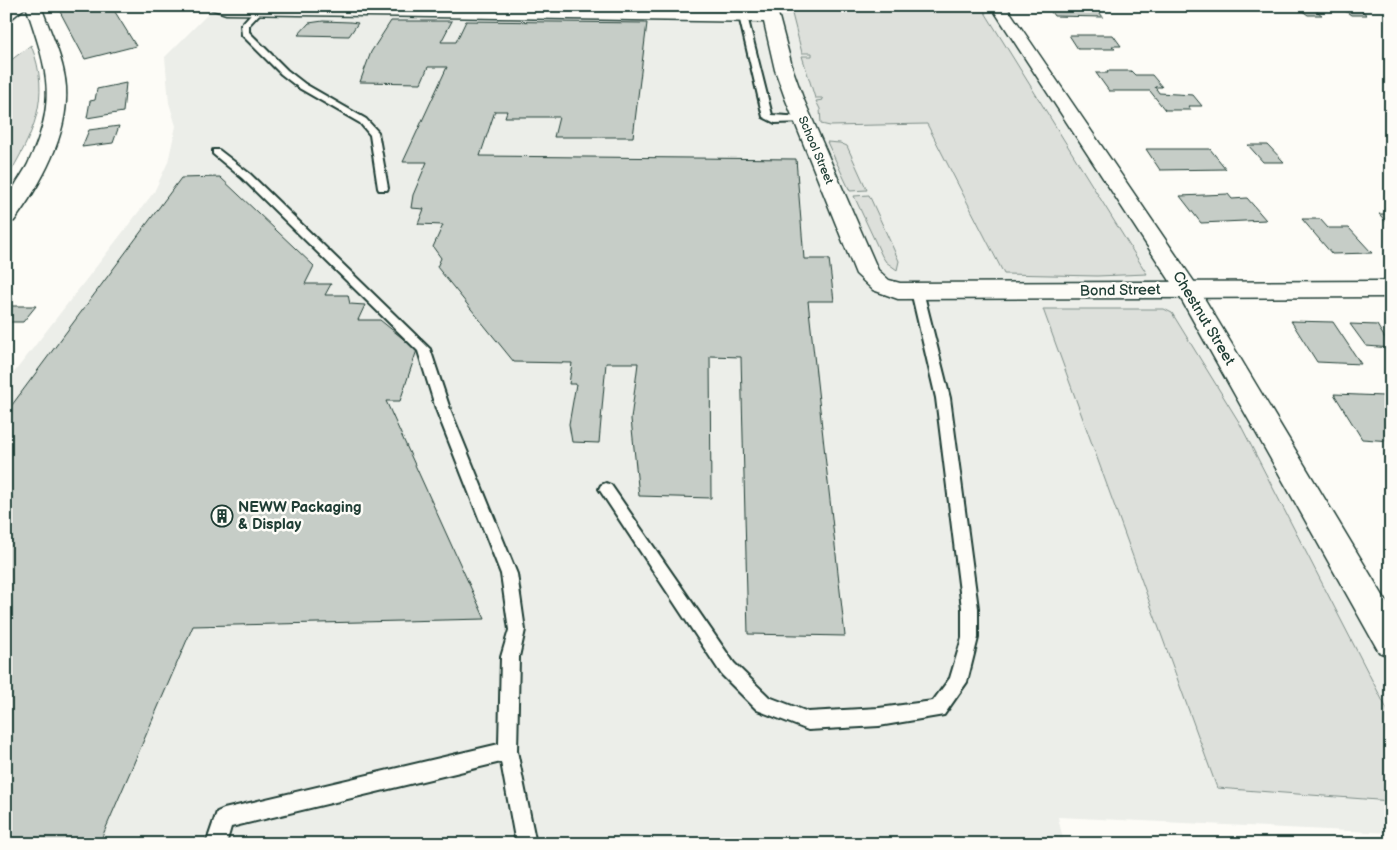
<svg xmlns="http://www.w3.org/2000/svg" width="1397" height="850" font-family="'Balsamiq Sans',sans-serif">
  <style>
    .built { fill: #eceee9 }
    .green { fill: #dde0db; stroke: #7e8e88 }
    .building { fill: #c6cdc7; stroke: #1f3d34 }
    .lines { fill: none; stroke-linecap: round; stroke-linejoin: round }
    .lane-casing { stroke: #1f3d34; stroke-width: 4 }
    .street-casing { stroke: #1f3d34; stroke-width: 3 }
    .secondary-casing { stroke: #1f3d34; stroke-width: 3 }
    .lane { fill: #fdfcf7; fill-rule: evenodd }
    .street { fill: #fdfcf7; fill-rule: evenodd }
    .secondary { fill: #fdfcf7; fill-rule: evenodd }
    .labels { text-anchor: middle; stroke-width: 5; stroke-linejoin: round; paint-order: stroke }
    .far-street-label { font-size: 12px; fill: #1f3d34; stroke: #fdfcf7 }
    .street-label { font-size: 15px; fill: #1f3d34; stroke: #fdfcf7 }
    .poi-label { font-size: 15px; font-weight: bold; fill: #1f3d34; stroke: #fdfcf7; text-anchor: start }
  </style>
  <rect width="100%" height="100%" fill="#fdfcf7"/>
  <filter id="ink" filterUnits="userSpaceOnUse"><feTurbulence type="fractalNoise" baseFrequency=".02" numOctaves="2"/><feDisplacementMap in="SourceGraphic" scale="10" xChannelSelector="R" yChannelSelector="G"/><feConvolveMatrix kernelMatrix="1 2 1 2 8 2 1 2 1" color-interpolation-filters="sRGB"/></filter>
  <g filter="url(#ink)">
    <!-- built -->
    <path class="built" d="M216,6H763L765,11L993,7L1202,333L1273,451L1391,664V833L1058,817L1064,844H6V383L154,192L168,162L176,126L169,103L165,57Z"/>
    <!-- green -->
    <g class="green">
      <path d="M790,6H981L1147,274L1097,276L1004,274L927,124L830,126L821,124L820,109L816,101L823,100L822,98H815L802,56H812V53H802Z"/>
      <path d="M31,45C52,98 33,134 6,180V64Z"/>
      <path d="M827,142L840,143L847,146L867,190L850,191Z"/>
      <path d="M869,195L899,261L897,270L886,262L882,256L854,196Z"/>
      <path d="M1043,309H1164L1172,313L1239,422L1391,717V801L1217,788Z"/>
    </g>
    <!-- building -->
    <g class="building">
      <path d="M57,6H85L88,12L112,7L136,46L85,59Z"/>
      <path d="M1047,6L1095,7L1103,17L1054,16Z"/>
      <path d="M1357,7L1367,15H1351L1341,8Z"/>
      <path d="M1314,9L1322,15H1308L1301,10Z"/>
      <path d="M323,21L350,22L358,23L349,36L298,35L309,23Z"/>
      <path d="M391,21H452L441,42H456L466,21L647,23L633,137H554L559,117H505L507,111H495L480,156L796,159L804,259H829L834,301H808L845,636L748,634L741,357L710,356L711,498L639,496L631,419L638,363H606L599,443L572,442L569,424L576,384H569L572,363L514,362L437,267L441,258L433,247L443,225L418,224L424,209L411,208L413,195L427,162H403L447,67H428L421,83L360,82L371,52Z"/>
      <path d="M1069,35H1113L1121,46H1112L1115,49H1078Z"/>
      <path d="M1107,71H1131L1135,75H1152L1162,87H1155L1159,93L1193,95L1202,106H1188L1191,110H1165L1150,91H1109L1096,73H1108Z"/>
      <path d="M126,83L123,112L87,118L90,101L95,100L97,89Z"/>
      <path d="M119,126L113,143L82,147L89,130Z"/>
      <path d="M1248,145H1268L1284,162H1263Z"/>
      <path d="M1146,149H1210L1226,169L1160,170Z"/>
      <path d="M220,177L314,266L305,284H331L325,295H348L350,304L365,305L358,320H380L417,350L400,401H386L485,619L193,626L99,844H6V413L181,178Z"/>
      <path d="M1228,194L1232,199L1247,198L1266,220L1201,223L1180,196Z"/>
      <path d="M1379,214H1391V227Z"/>
      <path d="M1302,219H1320L1328,228H1349L1372,253L1332,254Z"/>
      <path d="M6,299H13L7,306H36L23,322H6Z"/>
      <path d="M1291,321L1333,322L1361,364L1317,362Z"/>
      <path d="M1350,324L1377,325L1391,348L1366,346Z"/>
      <path d="M1334,394L1383,396L1391,408V441L1362,439Z"/>
    </g>
    <g class="lines">
      <!-- lane casing -->
      <g class="lane-casing">
        <g id="lane">
          <path d="M257,7L264,9L249,25V32L287,70L305,84L366,119L378,132L388,188L387,190H379L378,188L370,135L360,123L299,88L281,74L242,35L241,25Z"/>
          <path d="M743,14L747,16L772,115L803,117L808,120L806,122L775,123L763,117L739,16Z"/>
          <path d="M213,150H219L250,174L430,349L450,409L517,574L525,630L519,657L517,751L536,844H516L501,762L231,827L226,844H206L217,812L224,809L499,744L501,657L509,630L501,574L436,409L418,351L242,178L213,154Z"/>
          <path d="M917,287L923,291L950,398L978,608V638L967,682L944,715L879,726L808,730L757,710L722,675L599,489L601,485L606,483L611,485L734,663L769,697L808,712L879,708L933,701L950,678L962,638V608L936,398L911,291Z"/>
        </g>
      </g>
      <!-- street casing -->
      <g class="street-casing">
        <g id="street">
          <path d="M10,6H27L11,19L6,21V9Z"/>
          <path d="M209,6L762,12L760,6H776L793,70L803,98L878,270L889,280L900,283L1391,281V297L898,299L873,290L856,274L785,98L775,70L764,22L226,14L211,9Z"/>
        </g>
      </g>
      <!-- secondary casing -->
      <g class="secondary-casing">
        <g id="secondary">
          <path d="M26,6H41C50,32 64,59 66,87C69,135 41,184 14,221L6,222C6,216 5,209 6,203C8,194 23,174 28,164C59,100 47,69 26,6Z"/>
          <path d="M991,6H1006L1195,283L1391,609V657L1379,652L1176,290Z"/>
        </g>
      </g>
      <!-- lane -->
      <use href="#lane" class="lane"/>
      <!-- street -->
      <use href="#street" class="street"/>
      <!-- secondary -->
      <use href="#secondary" class="secondary"/>
    </g>
  </g>
  <!-- icons -->
  <defs>
    <g id="building-ring" transform="scale(1.125)"><circle r="9.5" fill="#fdfcf7" stroke="#1f3d34" stroke-width="1.5"/><path d="M-4-6H4V6H1V3H-1V6H-4ZM-2.5-4.3h1.7v1.8h-1.7ZM.8-4.3h1.7v1.8H.8ZM-2.5-1h1.7V.8h-1.7ZM.8-1h1.7V.8H.8Z" fill="#1f3d34"/></g>
  </defs>
  <g fill-rule="evenodd">
    <use href="#building-ring" x="222" y="516"/>
  </g>
  <g class="labels">
    <!-- far-street labels -->
    <g class="far-street-label">
      <text transform="translate(816 150) rotate(67)" y="4">School Street</text>
    </g>
    <!-- street labels -->
    <g class="street-label">
      <text transform="translate(1120 290) rotate(-1)" y="5">Bond Street</text>
      <text transform="translate(1204 318) rotate(59)" y="5">Chestnut Street</text>
    </g>
    <!-- poi labels -->
    <g class="poi-label">
      <text x="238" y="512">NEWW Packaging<tspan x="238" dy="17">&amp; Display</tspan></text>
    </g>
  </g>
  <!-- margin -->
  <rect width="1397" height="850" fill="none" stroke="#fdfcf7" stroke-width="25"/>
  <rect x="12" y="12" width="1372" height="825" fill="none" stroke="#1f3d34" stroke-width="2" filter="url(#ink)"/>
</svg>
